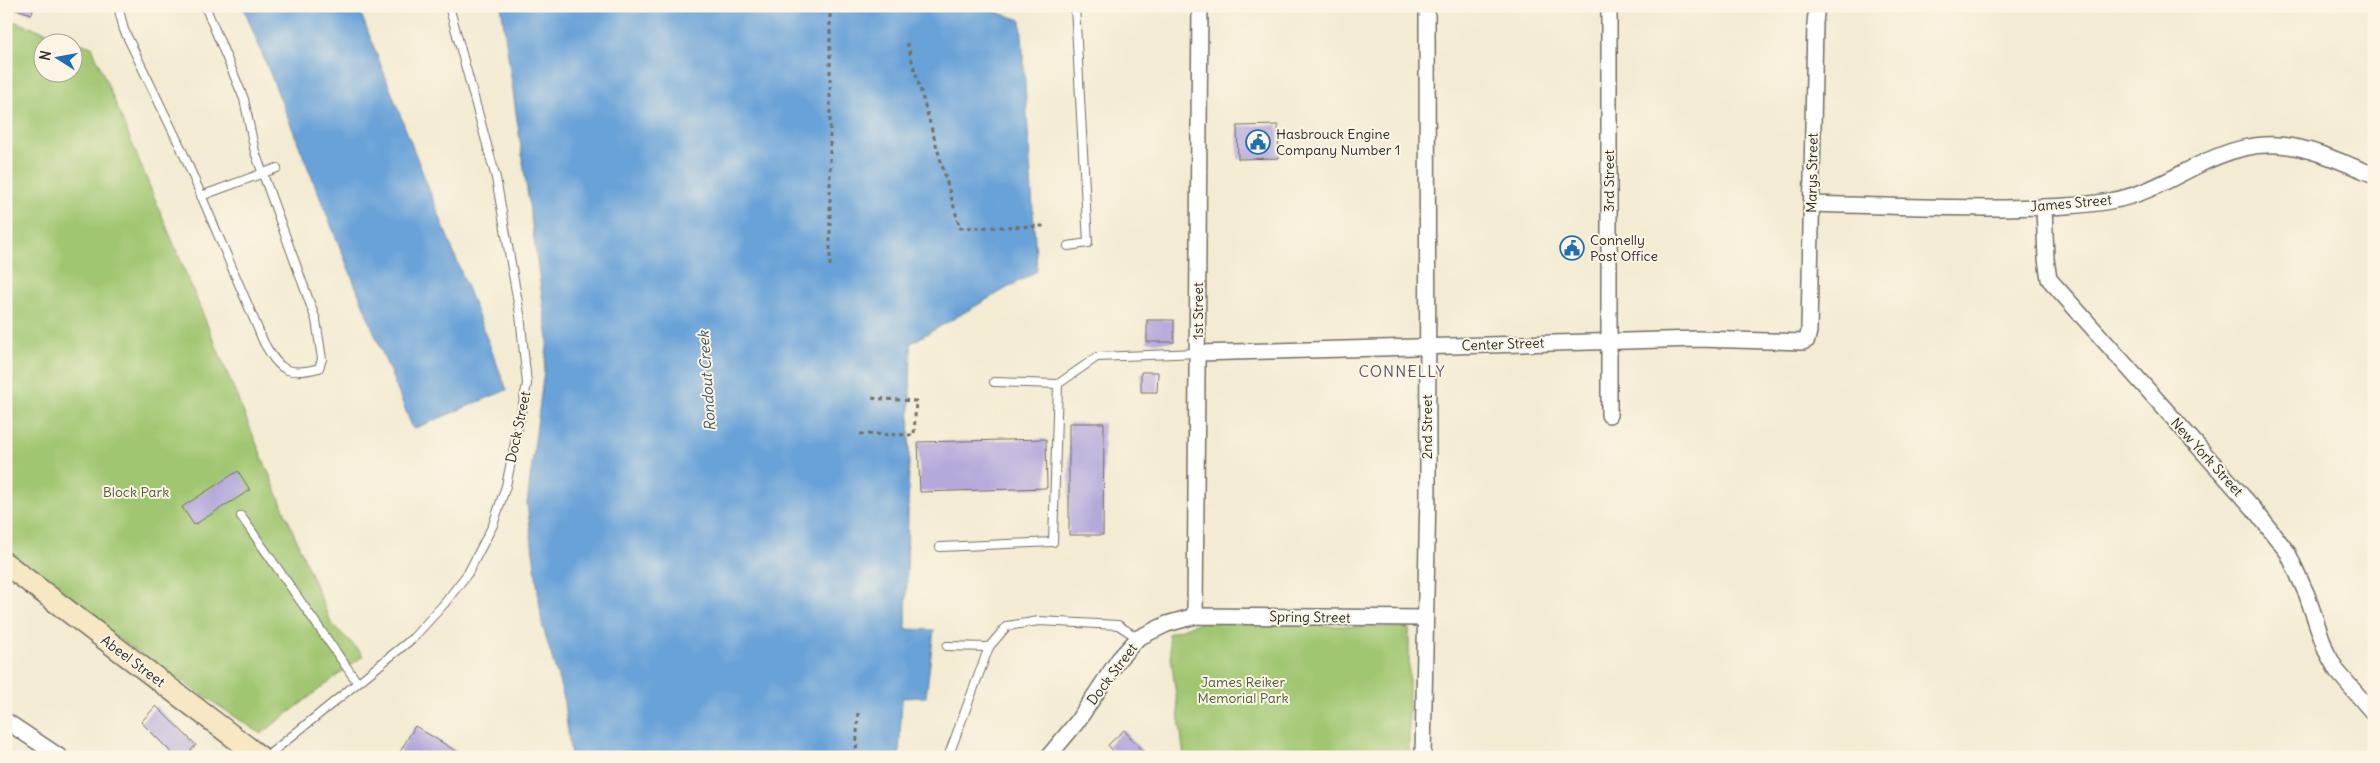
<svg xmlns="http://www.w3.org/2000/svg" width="2380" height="763" font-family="Delius,sans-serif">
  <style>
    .green { fill: #a1c671; stroke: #66784e; fill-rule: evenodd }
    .water { fill: #69a2d8; stroke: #4a6682 }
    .building { fill: #b5a9db }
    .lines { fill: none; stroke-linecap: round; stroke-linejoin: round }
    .lane-casing { stroke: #716e65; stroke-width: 10 }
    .street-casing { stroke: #716e65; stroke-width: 18 }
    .secondary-casing { stroke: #716e65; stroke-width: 24 }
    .path { stroke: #716e65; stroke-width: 3; stroke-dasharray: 4 4; stroke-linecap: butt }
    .lane { stroke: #fff; stroke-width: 8 }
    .street { stroke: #fff; stroke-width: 15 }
    .secondary { stroke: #f7e8c3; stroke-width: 21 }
    .labels { text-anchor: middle; stroke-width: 4; stroke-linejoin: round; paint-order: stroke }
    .poi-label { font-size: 14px; fill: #2b2b2b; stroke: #fcf5e5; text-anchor: start }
    .street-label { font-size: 14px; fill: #2b2b2b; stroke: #fcf5e5 }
    .park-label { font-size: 14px; fill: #4e5a40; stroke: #fcf5e5 }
    .water-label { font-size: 15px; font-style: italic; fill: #415568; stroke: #fcf5e5 }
    .quarter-label { font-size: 16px; letter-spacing: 1px; fill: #5b5769; stroke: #fcf5e5 }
  </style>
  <rect width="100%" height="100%" fill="#fcf5e5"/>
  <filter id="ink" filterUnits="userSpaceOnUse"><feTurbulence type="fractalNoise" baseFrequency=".02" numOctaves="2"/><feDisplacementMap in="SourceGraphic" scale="10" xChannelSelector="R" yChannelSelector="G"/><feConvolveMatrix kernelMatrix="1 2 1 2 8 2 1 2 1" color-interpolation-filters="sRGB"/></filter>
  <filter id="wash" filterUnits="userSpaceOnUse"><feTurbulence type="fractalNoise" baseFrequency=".0096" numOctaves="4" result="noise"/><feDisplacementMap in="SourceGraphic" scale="20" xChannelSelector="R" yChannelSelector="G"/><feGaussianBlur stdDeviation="1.12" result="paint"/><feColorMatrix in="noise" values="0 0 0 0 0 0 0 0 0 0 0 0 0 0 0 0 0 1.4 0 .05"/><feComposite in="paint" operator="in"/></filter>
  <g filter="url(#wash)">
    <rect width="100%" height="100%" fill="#f3ebd2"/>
    <!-- green -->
    <g class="green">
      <path d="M6,19L92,47L331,623L364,655L261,734L111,634L6,556ZM42,42H72V72H42Z"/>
      <path d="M1201,622L1409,628V757H1184L1168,634Z"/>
    </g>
    <!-- water -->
    <g class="water">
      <path d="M243,6H358L507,390L413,429Z"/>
      <path d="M501,6H978L1021,20L1037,271L911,343L906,629L934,630L926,697L902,698L899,757H571L563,695L542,624L527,504L548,339Z"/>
    </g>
    <g id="blocks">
      <!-- building -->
      <g class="building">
        <path d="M6,6H34L32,14Z"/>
        <path d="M1278,125L1279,158L1238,159L1237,126Z"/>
        <rect x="1147" y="320" width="27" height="22"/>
        <path d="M1141,372H1158L1157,392H1141Z"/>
        <path d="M1069,423H1104L1103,535H1069Z"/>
        <path d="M1046,439L1047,488L920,492L918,442Z"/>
        <path d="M238,471L250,490L194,525L182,507Z"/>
        <path d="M156,706L196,745L185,757H176L141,722Z"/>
        <path d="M415,726L466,757H397Z"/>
        <path d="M1124,730L1143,752L1138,757H1107L1113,751L1108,745Z"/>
      </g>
    </g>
  </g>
  <g filter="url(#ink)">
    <use href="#blocks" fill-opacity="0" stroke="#716e65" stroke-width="1"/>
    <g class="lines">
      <!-- lane casing -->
      <g class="lane-casing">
        <g id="lane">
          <path d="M118,6L124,30L181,148L264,343C279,369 286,377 319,368L322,359L316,320L255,152L244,99L205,6"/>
          <path d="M201,196L277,168"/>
          <path d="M1068,246L1088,243L1075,6"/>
          <path d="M994,382L1058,384L1097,357L1199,353"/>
          <path d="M241,516L357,682"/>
          <path d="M940,547L1053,542L1058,384"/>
          <path d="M947,646L989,647"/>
          <path d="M266,757L413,638L444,604L468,573L493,525L506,486L527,384L520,314L496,178L449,6"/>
          <path d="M948,757L989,647L1007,626L1039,621L1118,625L1138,638"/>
        </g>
      </g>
      <!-- street casing -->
      <g class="street-casing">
        <g id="street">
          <path d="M1609,6V415"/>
          <path d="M1812,204C1876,206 1940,208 2005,208C2040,207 2076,207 2110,201C2141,196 2167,181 2194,167C2269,129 2301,145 2374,175"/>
          <path d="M2044,207L2046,259L2049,279L2254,509L2288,553L2307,595L2326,651L2337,671L2374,714"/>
          <path d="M1199,353L1698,339L1803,342L1807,340L1809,331L1815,23L1817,6"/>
          <path d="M1195,616L1200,6"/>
          <path d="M6,721L60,757"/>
          <path d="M1048,757L1077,722L1119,659L1138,638L1167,624L1195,616L1425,618"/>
          <path d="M1423,757L1428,488L1427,6"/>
        </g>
      </g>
      <!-- secondary casing -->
      <g class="secondary-casing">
        <path id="secondary" d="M6,564L260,757"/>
      </g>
      <!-- path -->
      <g class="path">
        <path d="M830,6V267"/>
        <path d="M907,43L960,228L1044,226"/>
        <path d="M860,434L914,435L916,401L869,398"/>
        <path d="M856,757L858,712"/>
      </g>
      <!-- lane -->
      <use href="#lane" class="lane"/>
      <!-- street -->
      <use href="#street" class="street"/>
      <!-- secondary -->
      <use href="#secondary" class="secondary"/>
    </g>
  </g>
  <!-- icons -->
  <defs>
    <g id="civic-ring" transform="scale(1.25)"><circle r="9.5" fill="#fcf5e5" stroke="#1f6fb2" stroke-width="1.5"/><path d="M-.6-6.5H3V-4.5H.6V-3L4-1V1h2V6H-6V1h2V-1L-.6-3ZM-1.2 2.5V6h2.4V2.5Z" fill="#1f6fb2"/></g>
  </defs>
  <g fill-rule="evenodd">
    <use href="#civic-ring" x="1258" y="142"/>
    <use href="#civic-ring" x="1572" y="248"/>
  </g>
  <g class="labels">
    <!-- poi labels -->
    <g class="poi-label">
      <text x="1276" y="139">Hasbrouck Engine<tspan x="1276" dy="16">Company Number 1</tspan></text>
      <text x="1590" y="245">Connelly<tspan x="1590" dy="16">Post Office</tspan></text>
    </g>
    <!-- street labels -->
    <g class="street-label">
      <text transform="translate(1812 173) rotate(-89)" y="5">Marys Street</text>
      <text transform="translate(1609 181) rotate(-90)" y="5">3rd Street</text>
      <text transform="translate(2071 203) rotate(-5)" y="5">James Street</text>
      <text transform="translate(1198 311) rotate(-90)" y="5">1st Street</text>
      <text transform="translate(1503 344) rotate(-2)" y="5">Center Street</text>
      <text transform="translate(518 427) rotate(-78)" y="5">Dock Street</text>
      <text transform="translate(1427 427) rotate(-90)" y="5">2nd Street</text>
      <text transform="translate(2207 457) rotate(48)" y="5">New York Street</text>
      <text transform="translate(1310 617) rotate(1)" y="5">Spring Street</text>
      <text transform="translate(133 661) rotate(37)" y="5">Abeel Street</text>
      <text transform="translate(1112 674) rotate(-53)" y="5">Dock Street</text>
    </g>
    <!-- park labels -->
    <g class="park-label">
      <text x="136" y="497">Block Park</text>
      <text x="1243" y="687">James Reiker<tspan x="1243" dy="16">Memorial Park</tspan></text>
    </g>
    <!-- water labels -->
    <g class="water-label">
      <text transform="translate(707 381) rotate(-94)" y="5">Rondout Creek</text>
    </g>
    <!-- quarter labels -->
    <g class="quarter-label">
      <text x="1402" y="377">CONNELLY</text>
    </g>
  </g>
  <!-- margin -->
  <rect width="2380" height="763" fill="none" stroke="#fcf5e5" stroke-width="25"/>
  <!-- north arrow -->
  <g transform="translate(58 58) rotate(281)"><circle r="24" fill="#fcf5e5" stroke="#a8a49b"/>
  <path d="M0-4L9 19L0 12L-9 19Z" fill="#1f6fb2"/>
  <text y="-8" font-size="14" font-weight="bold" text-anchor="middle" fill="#2b2b2b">N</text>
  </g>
</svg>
